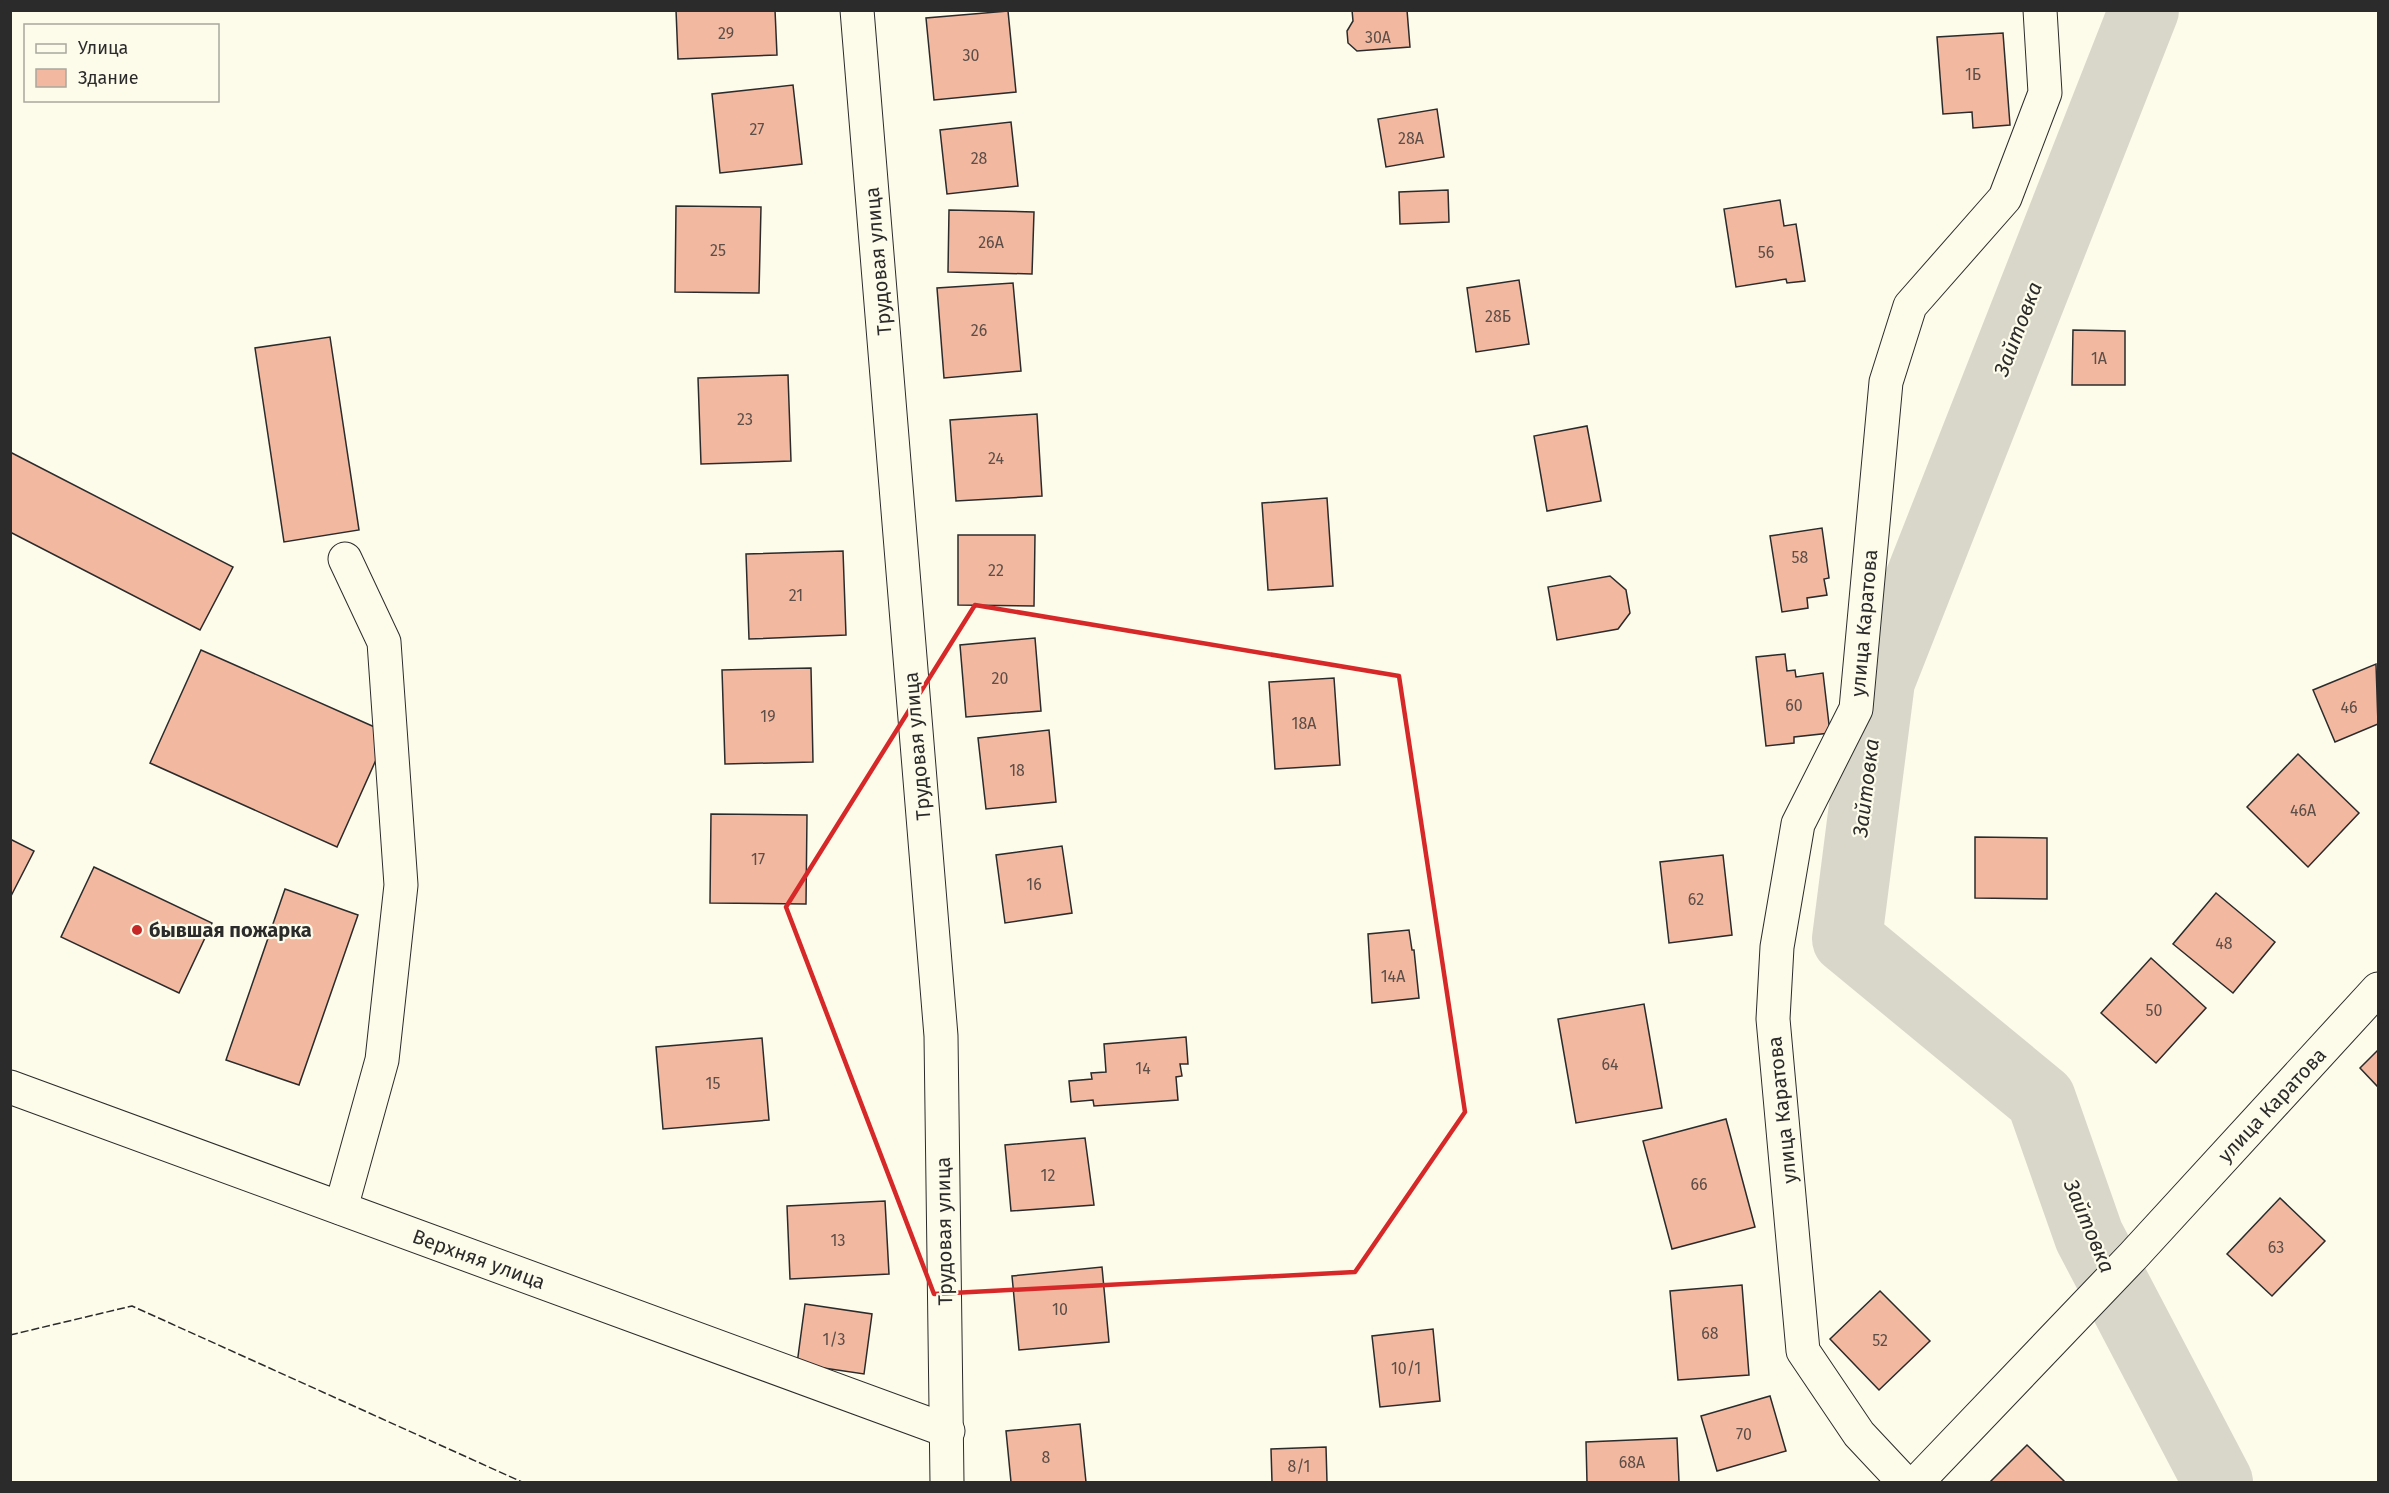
<svg xmlns="http://www.w3.org/2000/svg" width="2389" height="1493" font-family="'Fira Sans',sans-serif">
  <style>
    .lines { fill: none; stroke-linecap: round; stroke-linejoin: round }
    .river { stroke: #d8d7c9; stroke-width: 70 }
    .building { fill: #f2b8a0; stroke: #2b2b2b; stroke-width: 1.5 }
    .street-casing { stroke: #2b2b2b; stroke-width: 35 }
    .secondary-casing { stroke: #2b2b2b; stroke-width: 35 }
    .street { stroke: #fdfbea; stroke-width: 33 }
    .secondary { stroke: #fdfbea; stroke-width: 33 }
    .fence { stroke: #2b2b2b; stroke-width: 1.5; stroke-dasharray: 8 3; stroke-linecap: butt }
    .marked { fill: none; stroke: #d62828; stroke-width: 4.5; stroke-linejoin: round }
    .poi-dot { fill: #c62828; stroke: #fdfbea; stroke-width: 2 }
    .labels { text-anchor: middle; stroke-width: 4.5; stroke-linejoin: round; paint-order: stroke }
    .number-label { font-size: 16px; fill: #5d4e48 }
    .street-label { font-size: 20px; fill: #2b2b2b; stroke: #fdfbea }
    .poi-label { font-size: 20px; font-weight: bold; fill: #2b2b2b; stroke: #fdfbea; text-anchor: start }
    .water-label { font-size: 21px; font-style: italic; fill: #2b2b2b; stroke: #fdfbea }
  </style>
  <rect width="100%" height="100%" fill="#fdfbea"/>
  <g class="lines">
    <!-- river -->
    <path class="river" d="M2144,10L1880,681L1847,939L2041,1099L2089,1236L2218,1482"/>
  </g>
  <!-- building -->
  <g class="building">
    <path d="M676,10H775L777,55L678,59Z"/>
    <path d="M1352,10H1407L1410,47L1357,51L1348,43L1347,31L1353,21Z"/>
    <path d="M1008,11L1016,92L934,100L926,18Z"/>
    <path d="M2003,33L2010,125L1973,128L1972,112L1943,114L1937,37Z"/>
    <path d="M793,85L802,164L720,173L712,94Z"/>
    <path d="M1437,109L1444,157L1386,167L1378,119Z"/>
    <path d="M1011,122L1018,186L947,194L940,130Z"/>
    <path d="M1448,190L1449,222L1400,224L1399,192Z"/>
    <path d="M1780,200L1784,226L1796,224L1805,281L1787,283L1786,279L1736,287L1724,209Z"/>
    <path d="M676,206L761,207L759,293L675,292Z"/>
    <path d="M949,210L1034,212L1032,274L948,272Z"/>
    <path d="M1519,280L1529,344L1476,352L1467,288Z"/>
    <path d="M1013,283L1021,371L944,378L937,288Z"/>
    <path d="M2073,330L2125,331V385H2072Z"/>
    <path d="M330,337L359,530L284,542L255,348Z"/>
    <path d="M788,375L791,461L701,464L698,378Z"/>
    <path d="M1037,414L1042,496L956,501L950,420Z"/>
    <path d="M1587,426L1601,501L1547,511L1534,436Z"/>
    <path d="M10,452L233,567L200,630L10,532Z"/>
    <path d="M1327,498L1333,586L1268,590L1262,503Z"/>
    <path d="M1822,528L1829,578L1824,579L1827,595L1807,598L1808,608L1782,612L1770,536Z"/>
    <path d="M958,535H1035L1034,606L958,605Z"/>
    <path d="M843,551L846,635L749,639L746,554Z"/>
    <path d="M1610,576L1626,590L1630,613L1618,629L1557,640L1548,587Z"/>
    <path d="M1035,638L1041,711L966,717L960,645Z"/>
    <path d="M201,650L388,733L337,847L150,763Z"/>
    <path d="M1785,654L1787,671L1795,670L1796,677L1823,673L1830,733L1794,737V743L1766,746L1756,657Z"/>
    <path d="M2376,664L2378,724L2335,742L2313,690Z"/>
    <path d="M811,668L813,762L725,764L722,670Z"/>
    <path d="M1334,678L1340,765L1275,769L1269,682Z"/>
    <path d="M1049,730L1056,802L986,809L978,738Z"/>
    <path d="M2298,754L2359,813L2308,867L2247,807Z"/>
    <path d="M711,814L807,815L806,904L710,903Z"/>
    <path d="M1975,837L2047,838V899L1975,898Z"/>
    <path d="M10,839L34,851L10,898Z"/>
    <path d="M1062,846L1072,913L1005,923L996,855Z"/>
    <path d="M1723,855L1732,935L1669,943L1660,862Z"/>
    <path d="M94,867L212,923L179,993L61,937Z"/>
    <path d="M285,889L358,915L299,1085L226,1060Z"/>
    <path d="M2216,893L2275,942L2233,993L2173,944Z"/>
    <path d="M1409,930L1412,950H1414L1419,998L1372,1003L1368,934Z"/>
    <path d="M2151,958L2206,1008L2156,1063L2101,1013Z"/>
    <path d="M1644,1004L1662,1108L1576,1123L1558,1019Z"/>
    <path d="M1186,1037L1188,1064H1180L1182,1076L1176,1077L1178,1100L1094,1106L1093,1100L1071,1102L1069,1081L1092,1079L1091,1073L1106,1072L1104,1044Z"/>
    <path d="M762,1038L769,1120L663,1129L656,1047Z"/>
    <path d="M2378,1050V1087L2360,1068Z"/>
    <path d="M1726,1119L1755,1227L1672,1249L1643,1141Z"/>
    <path d="M1085,1138L1094,1205L1011,1211L1005,1145Z"/>
    <path d="M2280,1198L2325,1241L2272,1296L2227,1254Z"/>
    <path d="M885,1201L889,1274L790,1279L787,1206Z"/>
    <path d="M1102,1267L1109,1342L1019,1350L1012,1276Z"/>
    <path d="M1742,1285L1749,1375L1678,1380L1670,1291Z"/>
    <path d="M1880,1291L1930,1341L1879,1390L1830,1339Z"/>
    <path d="M805,1304L872,1314L864,1374L797,1364Z"/>
    <path d="M1433,1329L1440,1401L1380,1407L1372,1336Z"/>
    <path d="M1770,1396L1786,1451L1717,1471L1701,1416Z"/>
    <path d="M1080,1424L1086,1482H1011L1006,1431Z"/>
    <path d="M1677,1438L1679,1482H1587L1586,1442Z"/>
    <path d="M2027,1445L2065,1482H1990Z"/>
    <path d="M1326,1447L1327,1482H1272L1271,1449Z"/>
  </g>
  <g class="lines">
    <!-- street casing -->
    <g class="street-casing">
      <g id="street">
        <path d="M857,10L941,1036L947,1482"/>
        <path d="M10,1087L948,1431"/>
        <path d="M341,1208L382,1060L401,885L384,642L345,559"/>
        <path d="M1904,1482L1859,1434L1803,1351L1773,1019L1777,947L1798,824L1856,709L1886,382L1910,306L2005,198L2045,93L2040,10"/>
      </g>
    </g>
    <!-- secondary casing -->
    <g class="secondary-casing">
      <path id="secondary" d="M1917,1482L2133,1256L2378,989"/>
    </g>
    <!-- street -->
    <use href="#street" class="street"/>
    <!-- secondary -->
    <use href="#secondary" class="secondary"/>
    <!-- fence -->
    <path class="fence" d="M10,1335L132,1306L522,1482"/>
  </g>
  <!-- marked area -->
  <path class="marked" d="M975,605L1399,676L1465,1112L1355,1272L934,1294L786,907Z"/>
  <!-- markers -->
  <circle class="poi-dot" cx="137" cy="930" r="6"/>
  <g class="labels">
    <!-- number labels -->
    <g class="number-label">
      <text x="726" y="39">29</text>
      <text x="1378" y="43">30А</text>
      <text x="971" y="61">30</text>
      <text x="1973" y="80">1Б</text>
      <text x="757" y="135">27</text>
      <text x="1411" y="144">28А</text>
      <text x="979" y="164">28</text>
      <text x="991" y="248">26А</text>
      <text x="718" y="256">25</text>
      <text x="1766" y="258">56</text>
      <text x="1498" y="322">28Б</text>
      <text x="979" y="336">26</text>
      <text x="2099" y="364">1А</text>
      <text x="745" y="425">23</text>
      <text x="996" y="464">24</text>
      <text x="1800" y="563">58</text>
      <text x="996" y="576">22</text>
      <text x="796" y="601">21</text>
      <text x="1000" y="684">20</text>
      <text x="1794" y="711">60</text>
      <text x="2349" y="713">46</text>
      <text x="768" y="722">19</text>
      <text x="1304" y="729">18А</text>
      <text x="1017" y="776">18</text>
      <text x="2303" y="816">46А</text>
      <text x="758" y="865">17</text>
      <text x="1034" y="890">16</text>
      <text x="1696" y="905">62</text>
      <text x="2224" y="949">48</text>
      <text x="1393" y="982">14А</text>
      <text x="2154" y="1016">50</text>
      <text x="1610" y="1070">64</text>
      <text x="1143" y="1074">14</text>
      <text x="713" y="1089">15</text>
      <text x="1048" y="1181">12</text>
      <text x="1699" y="1190">66</text>
      <text x="838" y="1246">13</text>
      <text x="2276" y="1253">63</text>
      <text x="1060" y="1315">10</text>
      <text x="1710" y="1339">68</text>
      <text x="834" y="1345">1/3</text>
      <text x="1880" y="1346">52</text>
      <text x="1406" y="1374">10/1</text>
      <text x="1744" y="1440">70</text>
      <text x="1046" y="1463">8</text>
      <text x="1632" y="1468">68А</text>
      <text x="1299" y="1472">8/1</text>
    </g>
    <!-- street labels -->
    <g class="street-label">
      <text transform="translate(878 261) rotate(-95)" y="7">Трудовая улица</text>
      <text transform="translate(1864 623) rotate(-85)" y="7">улица Каратова</text>
      <text transform="translate(917 746) rotate(-95)" y="7">Трудовая улица</text>
      <text transform="translate(2272 1105) rotate(-47)" y="7">улица Каратова</text>
      <text transform="translate(1782 1110) rotate(-96)" y="7">улица Каратова</text>
      <text transform="translate(944 1231) rotate(-91)" y="7">Трудовая улица</text>
      <text transform="translate(479 1259) rotate(20)" y="7">Верхняя улица</text>
    </g>
    <!-- poi labels -->
    <g class="poi-label">
      <text x="149" y="937">бывшая пожарка</text>
    </g>
    <!-- water labels -->
    <g class="water-label">
      <text transform="translate(2018 329) rotate(-69)" y="7">Зайтовка</text>
      <text transform="translate(1866 788) rotate(-83)" y="7">Зайтовка</text>
      <text transform="translate(2089 1226) rotate(67)" y="7">Зайтовка</text>
    </g>
  </g>
  <!-- border -->
  <rect width="2389" height="1493" fill="none" stroke="#2b2b2b" stroke-width="24"/>
  <!-- legend -->
  <rect x="24" y="24" width="195" height="78" fill="#fdfbea" stroke="#a9a89e" stroke-width="1.5"/>
  <rect x="36" y="44" width="30" height="9" fill="#fdfbea" stroke="#a9a89e" stroke-width="1.5"/>
  <text x="78" y="54" font-size="18" fill="#2b2b2b">Улица</text>
  <rect x="36" y="69" width="30" height="18" fill="#f2b8a0" stroke="#a9a89e" stroke-width="1.5"/>
  <text x="78" y="84" font-size="18" fill="#2b2b2b">Здание</text>
</svg>
